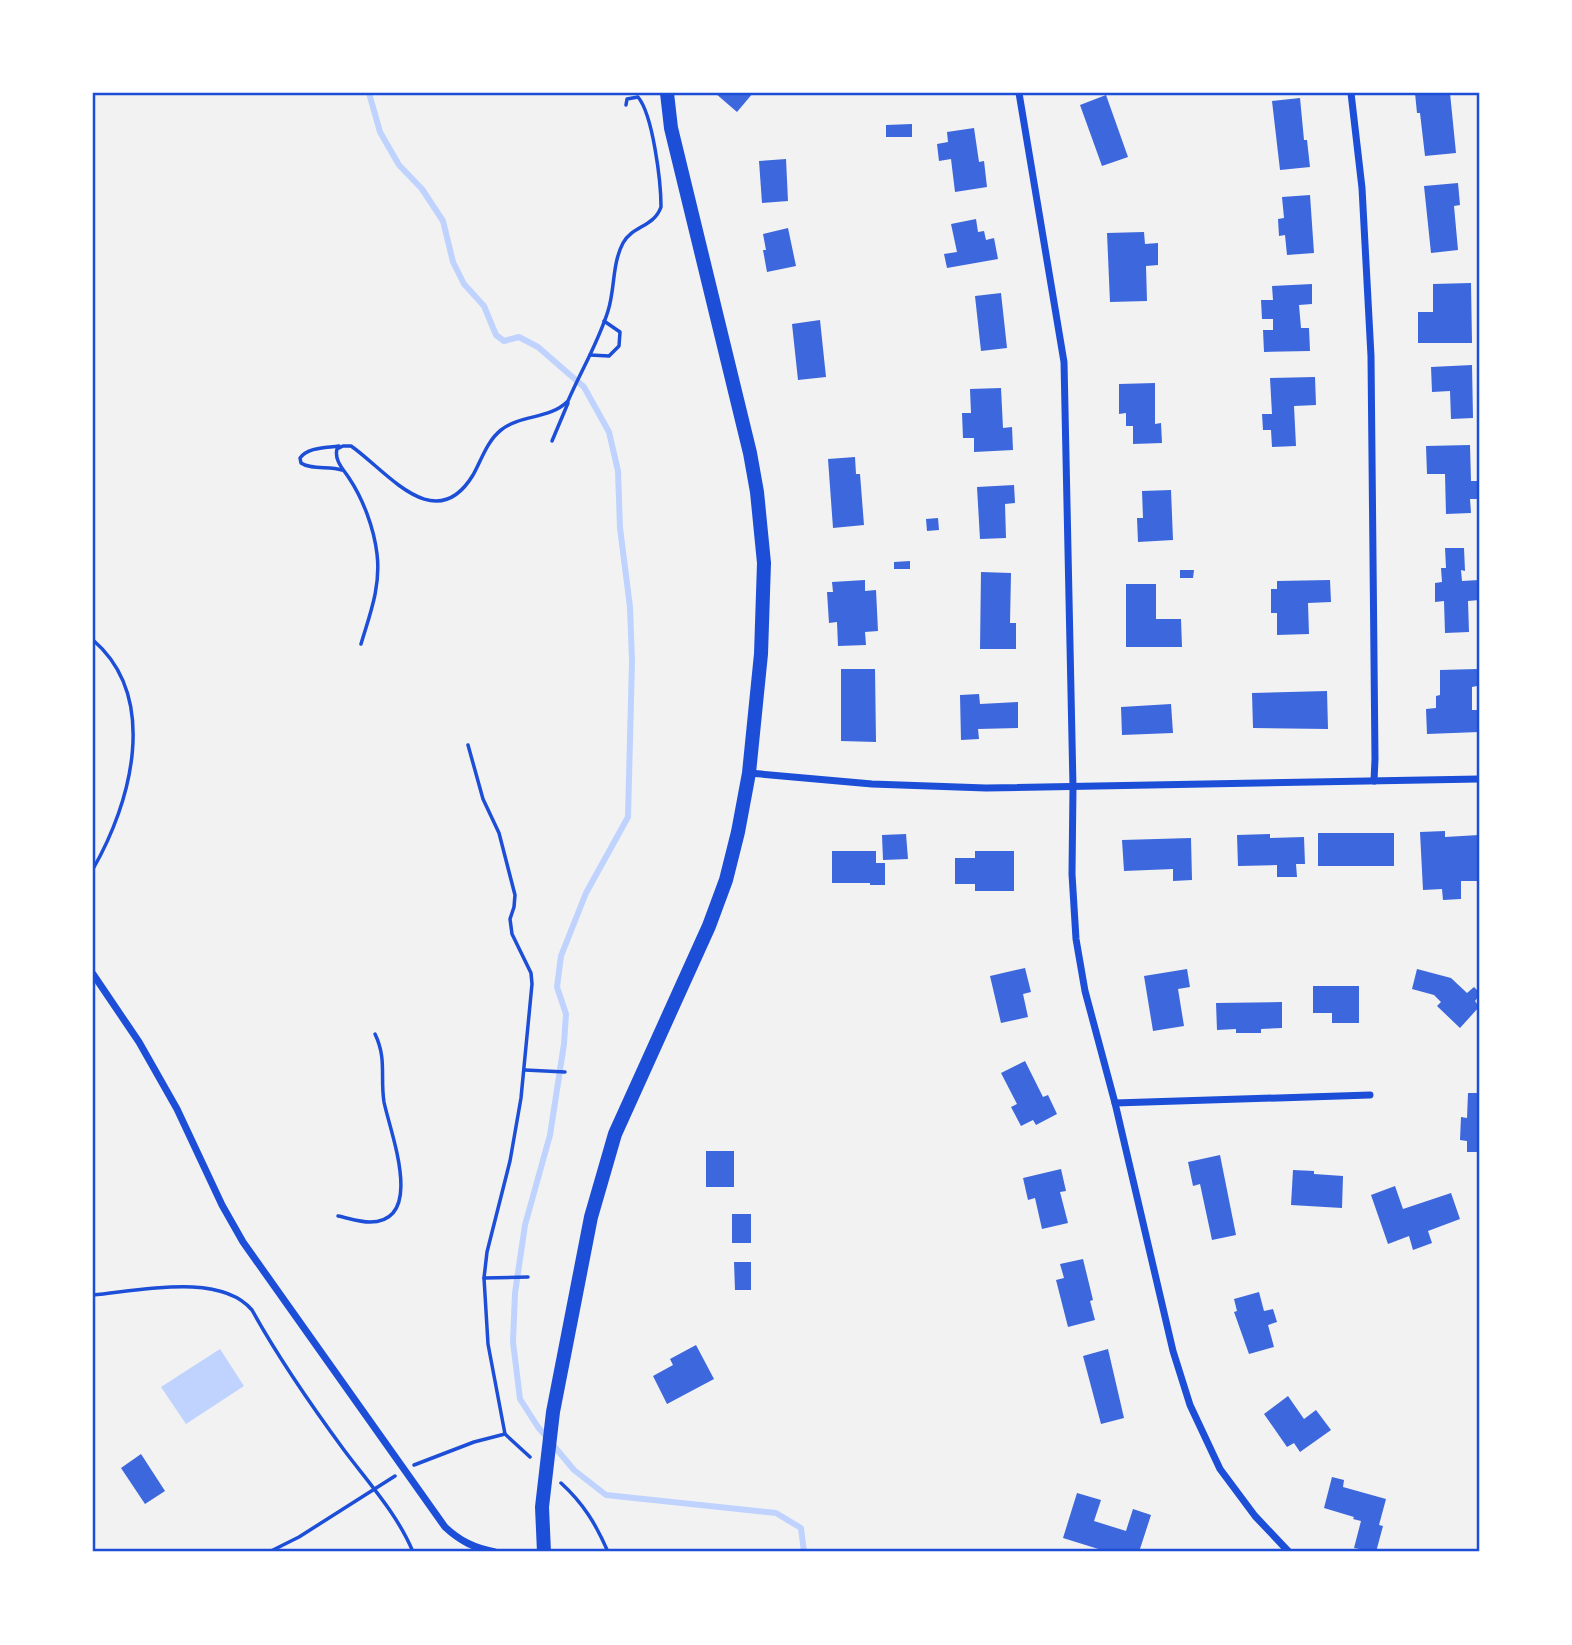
<svg xmlns="http://www.w3.org/2000/svg" width="1572" height="1645" font-family="'Golos Text',sans-serif">
  <style>
    .water { fill: #bfd3fe }
    .lines { fill: none; stroke-linecap: round; stroke-linejoin: round }
    .stream { stroke: #bfd3fe; stroke-width: 6 }
    .building { fill: #3d67dc }
    .path { stroke: #1d4ed8; stroke-width: 3.5 }
    .minor { stroke: #1d4ed8; stroke-width: 7 }
    .secondary { stroke: #1d4ed8; stroke-width: 14 }
    .neatline { fill: none; stroke: #1d4ed8; stroke-width: 2.5 }
  </style>
  <rect width="100%" height="100%" fill="#f2f2f2"/>
  <!-- water -->
  <path class="water" d="M220,1349L244,1386L186,1424L161,1387Z"/>
  <g class="lines">
    <!-- stream -->
    <path class="stream" d="M369,93L380,132L399,165L422,189L443,221L453,262L464,284L484,306L496,335L504,341L519,337L538,347L584,387L609,432L618,471L620,528L630,607L632,661L628,817L586,893L561,956L557,987L566,1014L564,1044L550,1135L525,1225L515,1293L513,1342L520,1399L538,1427L574,1470L606,1495L776,1513L801,1528L804,1552"/>
  </g>
  <!-- building -->
  <g class="building">
    <path d="M715,93H753L737,112Z"/>
    <path d="M1415,93H1450L1456,153L1425,156L1420,113H1417Z"/>
    <path d="M1106,95L1128,157L1102,166L1080,105Z"/>
    <path d="M1300,98L1304,140H1307L1310,167L1280,170L1272,101Z"/>
    <path d="M912,124V137H886V125Z"/>
    <path d="M974,128L979,162L984,161L987,187L955,192L951,159L939,161L937,144L948,142L947,132Z"/>
    <path d="M786,159L788,201L762,203L759,161Z"/>
    <path d="M1458,183L1460,205L1454,206L1458,250L1431,253L1424,186Z"/>
    <path d="M1310,195L1314,253L1287,255L1285,235L1279,236L1278,219L1284,218L1282,197Z"/>
    <path d="M976,219L978,232L984,231L986,240L994,238L998,259L947,268L944,254L957,252L951,224Z"/>
    <path d="M788,228L796,266L767,272L763,250H766L763,234Z"/>
    <path d="M1144,232L1145,244L1158,243V265L1146,266L1147,301L1110,302L1107,233Z"/>
    <path d="M1471,283L1472,343H1418V312H1433V284Z"/>
    <path d="M1312,284V304L1299,305L1301,328H1309L1310,351L1264,352L1263,330H1273V319H1262L1261,300H1273L1272,286Z"/>
    <path d="M1001,293L1007,348L981,351L975,296Z"/>
    <path d="M820,320L826,377L798,380L792,324Z"/>
    <path d="M1472,365L1473,418L1451,419L1450,391L1432,392L1431,367Z"/>
    <path d="M1315,377L1316,405L1294,406L1296,446L1272,447L1271,430H1263L1262,414H1272L1270,378Z"/>
    <path d="M1155,383V424L1161,423L1162,443L1133,444V426H1126V413L1119,414V384Z"/>
    <path d="M1001,388L1003,428L1012,427L1013,450L974,452V438H963L962,413H971L970,389Z"/>
    <path d="M1470,445L1471,481H1479V499H1470L1471,513L1446,514L1445,474H1427L1426,446Z"/>
    <path d="M855,457L856,474H860L864,525L833,528L828,459Z"/>
    <path d="M1014,485L1015,503L1005,504L1006,538L980,539L977,487Z"/>
    <path d="M1171,490L1173,540L1138,542L1137,518H1143L1142,491Z"/>
    <path d="M938,518L939,530L927,531L926,519Z"/>
    <path d="M1445,548H1464L1465,571L1461,570L1462,581L1479,580V600L1468,601L1469,632L1445,633L1444,601L1435,602V583L1442,582L1441,568H1446Z"/>
    <path d="M910,561V569H894V562Z"/>
    <path d="M1180,570H1194L1193,578H1180Z"/>
    <path d="M981,572L1011,573L1010,623H1016V649H980Z"/>
    <path d="M865,580V591L876,590L878,631L865,632L866,645L838,646L837,622L829,623L827,592H833L832,582Z"/>
    <path d="M1330,580L1331,602L1308,603L1309,634L1277,635V613H1271V589H1277V581Z"/>
    <path d="M1126,584H1156V619H1181L1182,647H1126Z"/>
    <path d="M841,669H875L876,742L841,741Z"/>
    <path d="M1477,669V686L1472,687V710H1479V732L1427,734L1426,709L1436,708V696L1440,695V670Z"/>
    <path d="M1327,691L1328,729L1253,728L1252,693Z"/>
    <path d="M979,694L980,704L1018,702V728L978,729L979,739L961,740L960,695Z"/>
    <path d="M1171,704L1173,733L1122,735L1121,707Z"/>
    <path d="M1445,831V837L1479,835V881H1461V899L1443,900L1442,889L1423,890L1420,832Z"/>
    <rect x="1318" y="833" width="76" height="33"/>
    <path d="M906,834L908,859L883,860L882,835Z"/>
    <path d="M1270,834V838L1304,837L1305,864H1296L1297,877H1277V865L1238,866L1237,835Z"/>
    <path d="M1191,838L1192,880L1173,881V869L1124,871L1122,840Z"/>
    <path d="M832,851H876V863H885V885H870V883H832Z"/>
    <path d="M975,851H1014V891H975V884H955V858H975Z"/>
    <path d="M1025,968L1031,992L1023,994L1028,1017L1001,1023L990,976Z"/>
    <path d="M1187,969L1190,987L1178,989L1184,1026L1153,1031L1144,976Z"/>
    <path d="M1417,969L1451,978L1467,993L1474,987L1479,992V996L1475,1001L1479,1007L1460,1028L1437,1006L1441,1002L1434,995L1412,989Z"/>
    <path d="M1313,986H1359V1023H1332V1013H1313Z"/>
    <path d="M1282,1002V1028L1261,1029V1033H1236V1029L1217,1030L1216,1003Z"/>
    <path d="M1025,1061L1043,1097L1048,1095L1057,1114L1036,1125L1033,1120L1021,1126L1011,1107L1017,1104L1001,1073Z"/>
    <path d="M1468,1093H1479V1152H1467V1141L1460,1140L1461,1117L1467,1118Z"/>
    <rect x="706" y="1151" width="28" height="36"/>
    <path d="M1220,1155L1236,1235L1212,1240L1200,1184L1193,1186L1188,1162Z"/>
    <path d="M1061,1169L1066,1191L1060,1192L1068,1223L1042,1229L1035,1198L1028,1200L1023,1178Z"/>
    <path d="M1293,1170L1314,1171V1174L1343,1176L1342,1208L1291,1205Z"/>
    <path d="M1395,1186L1403,1209L1451,1193L1460,1219L1428,1231L1432,1243L1413,1250L1409,1236L1388,1244L1371,1195Z"/>
    <rect x="732" y="1214" width="19" height="29"/>
    <path d="M1083,1259L1093,1300L1090,1301L1095,1320L1068,1327L1056,1280L1064,1278L1060,1264Z"/>
    <path d="M734,1262H751V1290H735Z"/>
    <path d="M1259,1292L1264,1311L1273,1309L1277,1322L1268,1325L1274,1347L1249,1354L1234,1312L1237,1311L1234,1299Z"/>
    <path d="M696,1345L714,1379L667,1404L653,1376L673,1365L670,1359Z"/>
    <path d="M1108,1349L1124,1418L1101,1424L1083,1356Z"/>
    <path d="M1288,1396L1304,1419L1316,1410L1331,1430L1300,1452L1294,1443L1287,1447L1264,1414Z"/>
    <path d="M141,1454L165,1491L145,1504L121,1468Z"/>
    <path d="M1332,1477L1344,1480L1343,1487L1386,1499L1379,1525L1383,1526L1376,1552L1354,1548L1361,1521L1353,1519L1354,1517L1324,1508Z"/>
    <path d="M1077,1493L1101,1500L1094,1521L1126,1531L1133,1509L1151,1515L1139,1552H1108L1063,1538Z"/>
  </g>
  <g class="lines">
    <!-- path -->
    <g class="path">
      <path d="M590,355L609,356L619,346L620,332L604,321"/>
      <path d="M552,441L568,403"/>
      <path d="M339,446C326,448 308,447 300,458L301,463C311,470 329,466 342,470"/>
      <path d="M93,640C160,698 131,803 93,869"/>
      <path d="M361,644C370,614 381,586 377,554C374,528 363,499 349,478C343,469 334,460 337,449L343,446H351C386,470 435,538 473,475C481,461 487,441 501,430C521,414 549,420 568,401C581,371 598,343 608,311C615,289 612,264 623,243C632,226 654,227 661,207C661,182 653,115 638,97L627,99L626,105"/>
      <path d="M468,745L483,799L499,833L515,895L514,907L510,919L512,934L531,973L532,984L521,1098L510,1161L487,1252L484,1278L488,1344L505,1434L530,1457"/>
      <path d="M525,1070L565,1072"/>
      <path d="M338,1216C348,1218 360,1222 370,1222C426,1222 390,1132 384,1102C380,1076 387,1059 375,1034"/>
      <path d="M484,1278L528,1277"/>
      <path d="M93,1295C138,1291 220,1272 252,1310C279,1359 311,1405 344,1450C368,1482 398,1515 413,1552"/>
      <path d="M414,1465L474,1442L505,1434"/>
      <path d="M561,1483C583,1503 596,1524 608,1552"/>
      <path d="M269,1552L299,1537L395,1476"/>
    </g>
    <!-- minor -->
    <g class="minor">
      <path d="M1019,93L1064,362L1073,787L1072,874L1076,939L1085,991L1115,1103L1173,1351L1190,1405L1220,1469L1255,1516L1289,1552"/>
      <path d="M1351,93L1362,188L1371,356L1375,759L1374,781"/>
      <path d="M749,773L872,784L986,788L1479,779"/>
      <path d="M93,974L139,1042L177,1109L222,1205L243,1242L445,1527C460,1541 474,1548 495,1552"/>
      <path d="M1115,1103L1370,1095"/>
    </g>
    <!-- secondary -->
    <path class="secondary" d="M544,1552L542,1507L553,1412L591,1217L615,1134L709,926L726,880L738,832L749,773L761,654L764,563L757,492L750,453L671,128L667,93"/>
  </g>
  <!-- border -->
  <rect width="1572" height="1645" fill="none" stroke="#ffffff" stroke-width="189"/>
  <rect x="94" y="94" width="1384" height="1456" class="neatline"/>
</svg>
